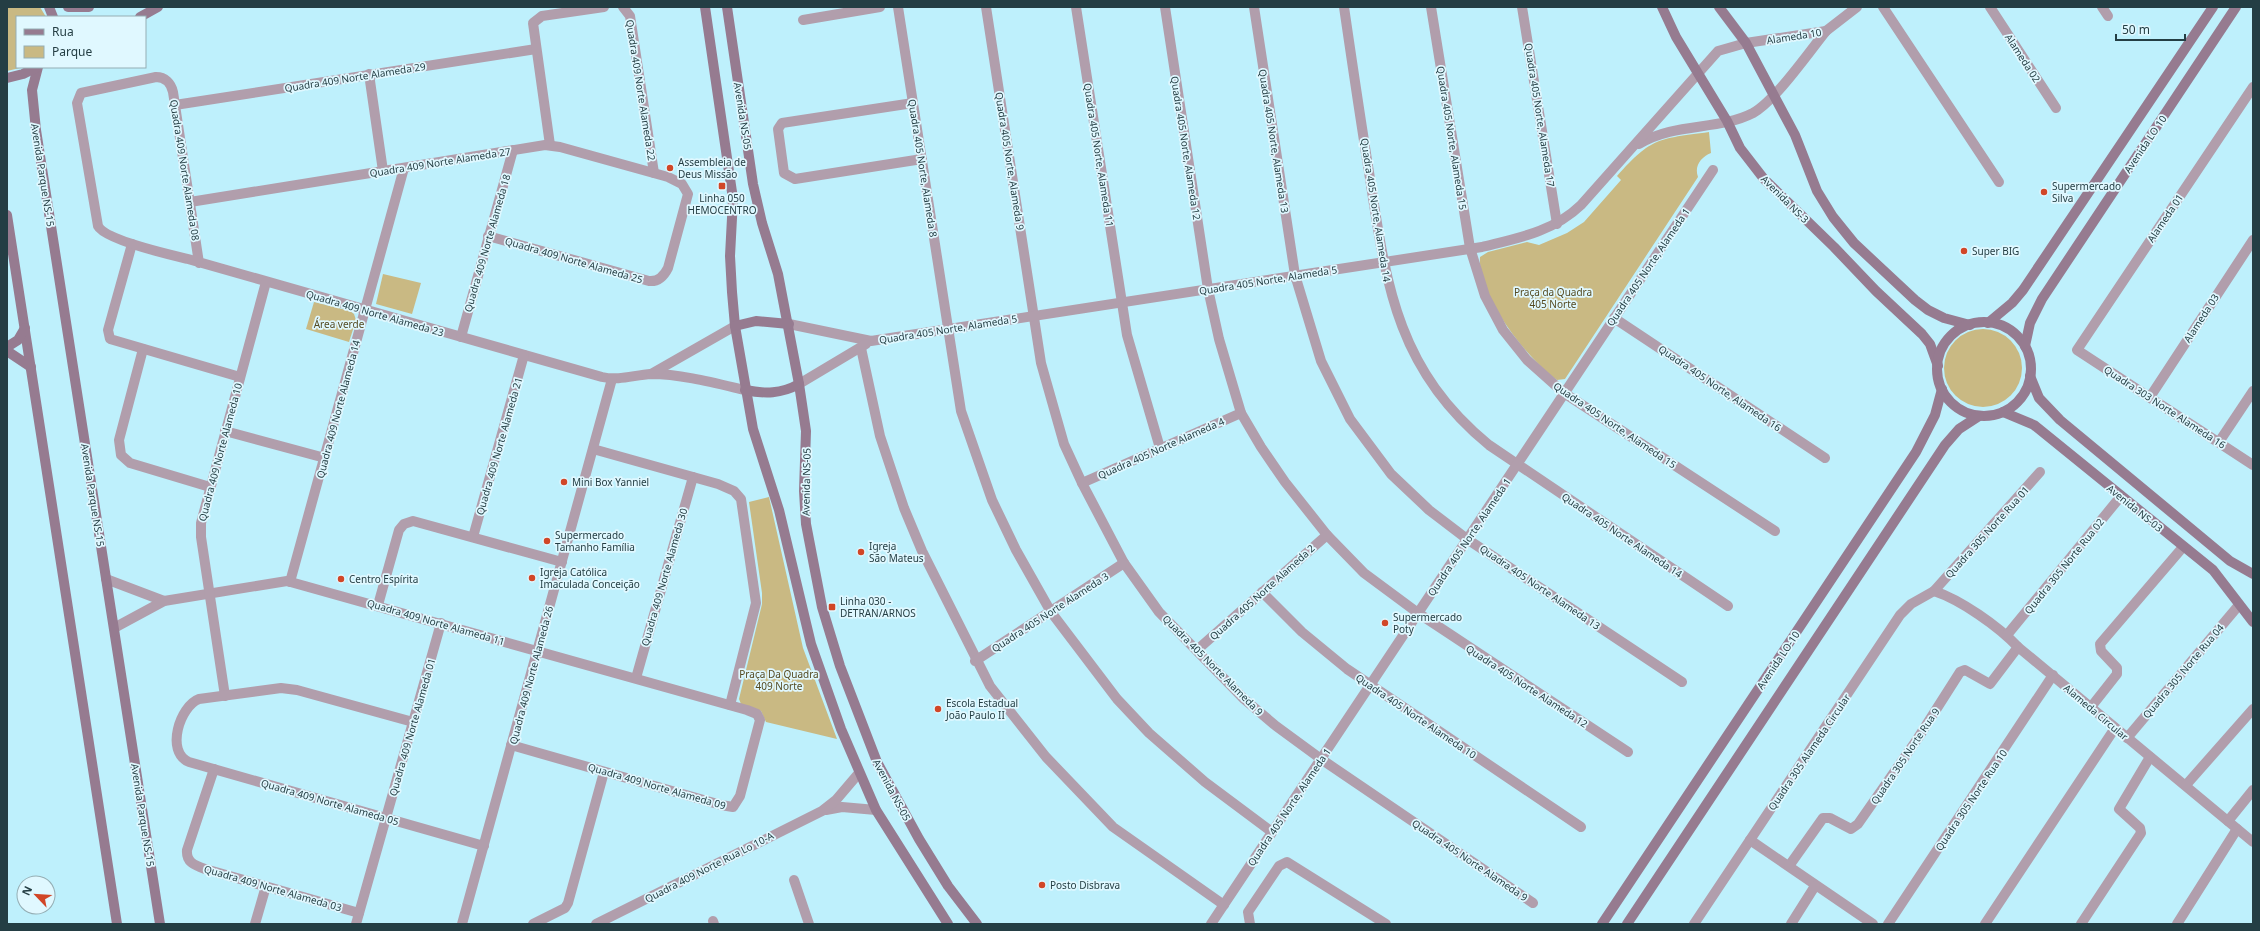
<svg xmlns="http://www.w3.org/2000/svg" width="2260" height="931" font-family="'Noto Sans',sans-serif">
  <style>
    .green { fill: #c9b983 }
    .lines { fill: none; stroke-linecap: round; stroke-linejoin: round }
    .street { stroke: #b19eac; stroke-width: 10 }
    .secondary { stroke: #967b90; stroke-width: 10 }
    .poi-dot { fill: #d14627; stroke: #e0f8ff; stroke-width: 1.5 }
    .labels { text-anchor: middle; stroke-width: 3.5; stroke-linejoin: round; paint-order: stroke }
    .street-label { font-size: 10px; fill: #243e44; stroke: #e0f8ff }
    .poi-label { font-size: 10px; fill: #243e44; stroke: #e0f8ff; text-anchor: start }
    .park-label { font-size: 10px; fill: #554a21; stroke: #e0f8ff }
  </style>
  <rect width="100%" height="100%" fill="#bef0fc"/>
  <!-- green -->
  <g class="green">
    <path d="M7,7H40L46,17H17V67H24L7,71Z"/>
    <path d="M1709,132L1711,153C1701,157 1694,166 1698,177L1565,379L1557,380C1528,360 1477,295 1480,257L1488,252L1527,242L1539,245L1567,233L1584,222L1621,180L1617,176C1652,137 1658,139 1709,132Z"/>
    <path d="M383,274L421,283L412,314L376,304Z"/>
    <path d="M314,302L350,311L354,314L356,320L349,342L306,329Z"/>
    <circle cx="1983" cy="368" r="39"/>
    <path d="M769,497L803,648L837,739L766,722L761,711L741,704L739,699L762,604V593L749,502Z"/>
  </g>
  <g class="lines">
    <!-- street -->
    <g class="street">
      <path d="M623,7L630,16L654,173"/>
      <path d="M898,7L961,411L992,500L1016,550L1051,612L1117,699L1149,733L1205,782L1272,832"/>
      <path d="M986,7L1041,363L1064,444L1082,483L1124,563L1159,612L1244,699L1276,726L1321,759L1533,903"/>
      <path d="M1076,7L1127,335L1160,448"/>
      <path d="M1165,7L1208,289L1219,339L1241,413L1261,447L1285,482L1327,535L1364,573L1418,613L1628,752"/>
      <path d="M1254,7L1295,275L1321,361L1350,419L1391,474L1429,510L1467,539L1682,682"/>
      <path d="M1344,7C1352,62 1360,117 1369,172C1386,283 1396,369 1489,445L1728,606"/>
      <path d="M1431,7L1470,248L1485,296L1503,330L1527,360L1564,393L1775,531"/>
      <path d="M1522,7L1557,224"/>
      <path d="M1883,7L1999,182"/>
      <path d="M1990,7L2056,108"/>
      <path d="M2102,7L2108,16"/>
      <path d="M803,20L880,7"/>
      <path d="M369,74L383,171"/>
      <path d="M2253,87L2077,350L2253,465"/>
      <path d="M913,103L782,123L778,129L784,173L795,179L922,159"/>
      <path d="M175,105L536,49"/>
      <path d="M1639,144C1676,122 1718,131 1753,113C1775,101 1809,52 1826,31"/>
      <path d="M550,145L533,23L542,16L604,7"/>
      <path d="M190,202L545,145L560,147L668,177L682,184L688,194L668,268C664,276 658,282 649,281L488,236"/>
      <path d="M132,244L108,330L110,339L240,377"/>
      <path d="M199,263L173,92C171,83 165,77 156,77L81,93L77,103L98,226C105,240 171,255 188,259C326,298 464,338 602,377C619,381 634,375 651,374C681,374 715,383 745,390"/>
      <path d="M1614,318L1825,458"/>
      <path d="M789,324L871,341L1482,247C1518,238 1553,232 1581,205L1718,51L1746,43L1826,31L1857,7"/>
      <path d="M461,337L513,150"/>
      <path d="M861,348L880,436L904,508L922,551L990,686L1046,757L1113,827L1224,905"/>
      <path d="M143,349L119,440L121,455L130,463L210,487"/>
      <path d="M651,374L735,326"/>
      <path d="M799,384L866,344"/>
      <path d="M2150,397L2253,240"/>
      <path d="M225,431L325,458"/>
      <path d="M2219,442L2253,391"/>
      <path d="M593,449L718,484L734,491L741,499L756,603L730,705"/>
      <path d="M1082,483L1241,413"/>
      <path d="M473,537L524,355"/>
      <path d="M106,579L164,601"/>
      <path d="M290,582L404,168"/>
      <path d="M1934,591C1961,600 1998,626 2018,647L2253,842"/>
      <path d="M1262,592L1302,632L1347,669L1581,827"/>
      <path d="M378,605L399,530L404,524L413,521L562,562"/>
      <path d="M114,628L164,601L287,581L747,710L757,714L760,720L740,796L733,807L721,805L511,745"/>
      <path d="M2007,635L2121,496"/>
      <path d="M1197,650L1327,535"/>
      <path d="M975,661L1124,563"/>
      <path d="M636,678L693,477"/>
      <path d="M225,696L201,537V523L266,282"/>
      <path d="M2091,707L2117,674V668L2101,651L2100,644L2183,547"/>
      <path d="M413,722L297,690L281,688L199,699C180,706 165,752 189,762L484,846"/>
      <path d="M2127,738L2239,605"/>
      <path d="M214,769L187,850C186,862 194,865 205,869L359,913"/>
      <path d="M2186,785L2253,709"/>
      <path d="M826,810L842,807L876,810"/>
      <path d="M2228,821L2253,790"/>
      <path d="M1750,840L1873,924"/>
      <path d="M1789,866L1823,818H1830L1851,829L1858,824L1918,738L1960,672L1965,670L1990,684L2018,647"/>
      <path d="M794,880L809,924"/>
      <path d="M713,921L714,924"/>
      <path d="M255,924L266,886"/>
      <path d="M356,924L441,623"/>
      <path d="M462,924L612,379"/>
      <path d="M533,924L565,908L568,903L604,772"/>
      <path d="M596,924L822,811L836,800L859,773"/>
      <path d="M1211,924L1713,170"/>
      <path d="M1250,924L1248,912L1279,866L1287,862L1386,924"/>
      <path d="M1694,924L1900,615L1911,604L1934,591L2040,472"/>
      <path d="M1791,924L1815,886"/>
      <path d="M1888,924L2053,675"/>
      <path d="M1985,924L2115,728"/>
      <path d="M2081,924L2141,833L2140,828L2119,809L2150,757"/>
      <path d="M2177,924L2237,829"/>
    </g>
    <!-- secondary -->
    <g class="secondary">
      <path d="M49,7L53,17"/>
      <path d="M68,7H89"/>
      <path d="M705,7L733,199L730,256L732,292L735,326L753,429L779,510L811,644L841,729L876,810L948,924"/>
      <path d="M727,7L753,184L762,223L778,274L799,384L806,431L804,491L806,524L822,607L840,666L877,762L919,839L948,886L977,924"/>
      <path d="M1662,7L1676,37L1727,121L1740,148L1764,179L1834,247L1876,291L1922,334L1930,344L1938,366"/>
      <path d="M1719,7L1746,43L1795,135L1817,191L1833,217L1854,243L1915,300L1928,310L1944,318L1970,325"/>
      <path d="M140,17L158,7"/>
      <path d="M38,67L32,90L36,130L160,924"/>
      <path d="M7,78L23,74L37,67"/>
      <path d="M7,215L117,924"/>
      <circle cx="1984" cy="369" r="47"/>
      <path d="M1988,323L2012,303L2023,290L2213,7"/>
      <path d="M735,326L756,321L789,324"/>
      <path d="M2025,346L2030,323L2042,299L2236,7"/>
      <path d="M7,347L18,340L25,328"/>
      <path d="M7,351L31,367"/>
      <path d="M2030,376L2039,398L2060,420L2230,561L2253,574"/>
      <path d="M745,390C765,394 781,394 799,384"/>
      <path d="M2003,412L2034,425L2213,570L2253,622"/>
      <path d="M1602,924L1916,452L1935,415L1942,389"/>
      <path d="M1627,924L1945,445L1959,429L1979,416"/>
    </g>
  </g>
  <!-- markers -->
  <g class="poi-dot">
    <circle cx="670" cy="168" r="4"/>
    <rect x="718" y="182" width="8" height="8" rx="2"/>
    <circle cx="2044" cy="192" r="4"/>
    <circle cx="1964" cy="251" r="4"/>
    <circle cx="564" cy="482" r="4"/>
    <circle cx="547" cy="541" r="4"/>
    <circle cx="861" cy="552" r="4"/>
    <circle cx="532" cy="578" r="4"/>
    <circle cx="341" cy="579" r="4"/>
    <rect x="828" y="603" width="8" height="8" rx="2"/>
    <circle cx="1385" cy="623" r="4"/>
    <circle cx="938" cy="709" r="4"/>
    <circle cx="1042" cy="885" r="4"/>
  </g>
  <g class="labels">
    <!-- street labels -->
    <g class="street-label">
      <text transform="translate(1794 36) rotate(-9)" y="4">Alameda 10</text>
      <text transform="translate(2023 58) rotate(57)" y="4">Alameda 02</text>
      <text transform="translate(355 77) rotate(-9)" y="4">Quadra 409 Norte Alameda 29</text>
      <text transform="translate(641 90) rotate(81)" y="4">Quadra 409 Norte Alameda 22</text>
      <text transform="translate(1540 115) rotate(81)" y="4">Quadra 405 Norte, Alameda 17</text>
      <text transform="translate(743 116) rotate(81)" y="4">Avenida NS-05</text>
      <text transform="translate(1452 138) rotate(81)" y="4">Quadra 405 Norte, Alameda 15</text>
      <text transform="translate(1274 141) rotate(81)" y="4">Quadra 405 Norte, Alameda 13</text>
      <text transform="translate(2145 144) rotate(-56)" y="4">Avenida LO 10</text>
      <text transform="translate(1186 148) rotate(81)" y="4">Quadra 405 Norte, Alameda 12</text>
      <text transform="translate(1099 155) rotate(81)" y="4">Quadra 405 Norte, Alameda 11</text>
      <text transform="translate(1010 161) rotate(81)" y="4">Quadra 405 Norte, Alameda 9</text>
      <text transform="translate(440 162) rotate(-9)" y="4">Quadra 409 Norte Alameda 27</text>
      <text transform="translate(923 168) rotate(81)" y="4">Quadra 405 Norte, Alameda 8</text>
      <text transform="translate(185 170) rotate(81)" y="4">Quadra 409 Norte Alameda 08</text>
      <text transform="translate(43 175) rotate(81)" y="4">Avenida Parque NS-15</text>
      <text transform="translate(1785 199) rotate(45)" y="4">Avenida NS-3</text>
      <text transform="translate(1376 210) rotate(81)" y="4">Quadra 405 Norte, Alameda 14</text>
      <text transform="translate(2165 218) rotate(-56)" y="4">Alameda 01</text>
      <text transform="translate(487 243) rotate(-74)" y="4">Quadra 409 Norte Alameda 18</text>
      <text transform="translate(574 260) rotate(16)" y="4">Quadra 409 Norte Alameda 25</text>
      <text transform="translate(1648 267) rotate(-56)" y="4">Quadra 405 Norte, Alameda 1</text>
      <text transform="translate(1268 280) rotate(-9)" y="4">Quadra 405 Norte, Alameda 5</text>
      <text transform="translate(375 313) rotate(16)" y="4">Quadra 409 Norte Alameda 23</text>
      <text transform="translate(2201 318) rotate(-57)" y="4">Alameda 03</text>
      <text transform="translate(948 329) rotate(-9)" y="4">Quadra 405 Norte, Alameda 5</text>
      <text transform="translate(1720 388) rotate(34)" y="4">Quadra 405 Norte, Alameda 16</text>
      <text transform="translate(2165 407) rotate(33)" y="4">Quadra 303 Norte Alameda 16</text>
      <text transform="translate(338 409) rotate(-75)" y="4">Quadra 409 Norte Alameda 14</text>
      <text transform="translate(1615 425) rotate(34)" y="4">Quadra 405 Norte, Alameda 15</text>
      <text transform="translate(499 446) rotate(-74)" y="4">Quadra 409 Norte Alameda 21</text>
      <text transform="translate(1161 448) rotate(-24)" y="4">Quadra 405 Norte Alameda 4</text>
      <text transform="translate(220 452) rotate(-75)" y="4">Quadra 409 Norte Alameda 10</text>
      <text transform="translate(806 482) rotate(-89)" y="4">Avenida NS-05</text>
      <text transform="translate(93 495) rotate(81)" y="4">Avenida Parque NS-15</text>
      <text transform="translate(2135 508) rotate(39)" y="4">Avenida NS-03</text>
      <text transform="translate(1987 532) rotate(-48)" y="4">Quadra 305 Norte Rua 01</text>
      <text transform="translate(1622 535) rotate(34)" y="4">Quadra 405 Norte Alameda 14</text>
      <text transform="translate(1469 537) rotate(-56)" y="4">Quadra 405 Norte, Alameda 1</text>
      <text transform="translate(2064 566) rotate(-51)" y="4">Quadra 305 Norte Rua 02</text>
      <text transform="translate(664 577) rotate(-74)" y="4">Quadra 409 Norte Alameda 30</text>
      <text transform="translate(1540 587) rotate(34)" y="4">Quadra 405 Norte Alameda 13</text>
      <text transform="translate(1262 592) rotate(-42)" y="4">Quadra 405 Norte Alameda 2</text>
      <text transform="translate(1050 612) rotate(-33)" y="4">Quadra 405 Norte Alameda 3</text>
      <text transform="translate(436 622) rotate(16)" y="4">Quadra 409 Norte Alameda 11</text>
      <text transform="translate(1778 660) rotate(-56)" y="4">Avenida LO-10</text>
      <text transform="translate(1213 665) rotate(45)" y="4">Quadra 405 Norte Alameda 9</text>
      <text transform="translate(2183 671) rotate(-50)" y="4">Quadra 305 Norte Rua 04</text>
      <text transform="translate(531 675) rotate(-75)" y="4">Quadra 409 Norte Alameda 26</text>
      <text transform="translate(1527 686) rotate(33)" y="4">Quadra 405 Norte Alameda 12</text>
      <text transform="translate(2096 712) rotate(40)" y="4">Alameda Circular</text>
      <text transform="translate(1416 716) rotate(34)" y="4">Quadra 405 Norte Alameda 10</text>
      <text transform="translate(412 727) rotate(-74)" y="4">Quadra 409 Norte Alameda 01</text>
      <text transform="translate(1809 752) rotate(-56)" y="4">Quadra 305 Alameda Circular</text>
      <text transform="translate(1905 756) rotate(-56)" y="4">Quadra 305 Norte Rua 9</text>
      <text transform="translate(657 786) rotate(16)" y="4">Quadra 409 Norte Alameda 09</text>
      <text transform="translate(892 790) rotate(62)" y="4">Avenida NS-05</text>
      <text transform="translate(1971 800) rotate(-56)" y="4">Quadra 305 Norte Rua 10</text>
      <text transform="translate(330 802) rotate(16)" y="4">Quadra 409 Norte Alameda 05</text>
      <text transform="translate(1289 807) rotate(-56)" y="4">Quadra 405 Norte, Alameda 1</text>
      <text transform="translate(143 815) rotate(81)" y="4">Avenida Parque NS-15</text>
      <text transform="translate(1470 860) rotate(34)" y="4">Quadra 405 Norte Alameda 9</text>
      <text transform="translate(709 867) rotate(-27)" y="4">Quadra 409 Norte Rua Lo 10-A</text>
      <text transform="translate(273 888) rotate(16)" y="4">Quadra 409 Norte Alameda 03</text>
    </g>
    <!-- poi labels -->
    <g class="poi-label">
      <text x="678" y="166">Assembleia de<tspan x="678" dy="12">Deus Missão</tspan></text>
      <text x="2052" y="190">Supermercado<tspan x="2052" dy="12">Silva</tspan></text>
      <text x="722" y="202" text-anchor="middle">Linha 050<tspan x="722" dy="12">HEMOCENTRO</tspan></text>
      <text x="1972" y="255">Super BIG</text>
      <text x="572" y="486">Mini Box Yanniel</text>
      <text x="555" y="539">Supermercado<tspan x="555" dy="12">Tamanho Família</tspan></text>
      <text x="869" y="550">Igreja<tspan x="869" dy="12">São Mateus</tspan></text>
      <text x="540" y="576">Igreja Católica<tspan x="540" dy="12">Imaculada Conceição</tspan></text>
      <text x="349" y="583">Centro Espírita</text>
      <text x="840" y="605">Linha 030 -<tspan x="840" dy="12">DETRAN/ARNOS</tspan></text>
      <text x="1393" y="621">Supermercado<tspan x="1393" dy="12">Poty</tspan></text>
      <text x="946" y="707">Escola Estadual<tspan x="946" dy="12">João Paulo II</tspan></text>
      <text x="1050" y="889">Posto Disbrava</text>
    </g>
    <!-- park labels -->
    <g class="park-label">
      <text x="1553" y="296">Praça da Quadra<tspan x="1553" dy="12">405 Norte</tspan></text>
      <text x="339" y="328">Área verde</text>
      <text x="779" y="678">Praça Da Quadra<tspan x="779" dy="12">409 Norte</tspan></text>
    </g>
  </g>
  <!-- border -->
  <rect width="2260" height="931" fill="none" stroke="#243e44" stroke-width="16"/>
  <!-- legend -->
  <rect x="16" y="16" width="130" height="52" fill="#e0f8ff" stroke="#95aeb4"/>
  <rect x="24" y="29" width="20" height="6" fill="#967b90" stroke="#95aeb4"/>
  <text x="52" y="36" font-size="12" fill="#243e44">Rua</text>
  <rect x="24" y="46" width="20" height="12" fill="#c9b983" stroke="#95aeb4"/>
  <text x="52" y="56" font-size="12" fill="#243e44">Parque</text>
  <!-- north arrow -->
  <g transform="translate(36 895) rotate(295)"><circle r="19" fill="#e0f8ff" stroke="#95aeb4"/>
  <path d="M0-3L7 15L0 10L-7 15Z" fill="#d14627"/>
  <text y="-6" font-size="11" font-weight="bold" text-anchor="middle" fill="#243e44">N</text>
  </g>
  <!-- scale -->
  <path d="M2116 34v6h69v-6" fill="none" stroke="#243e44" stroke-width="2"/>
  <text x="2122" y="34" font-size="12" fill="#243e44" stroke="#e0f8ff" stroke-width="3" paint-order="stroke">50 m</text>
</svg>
